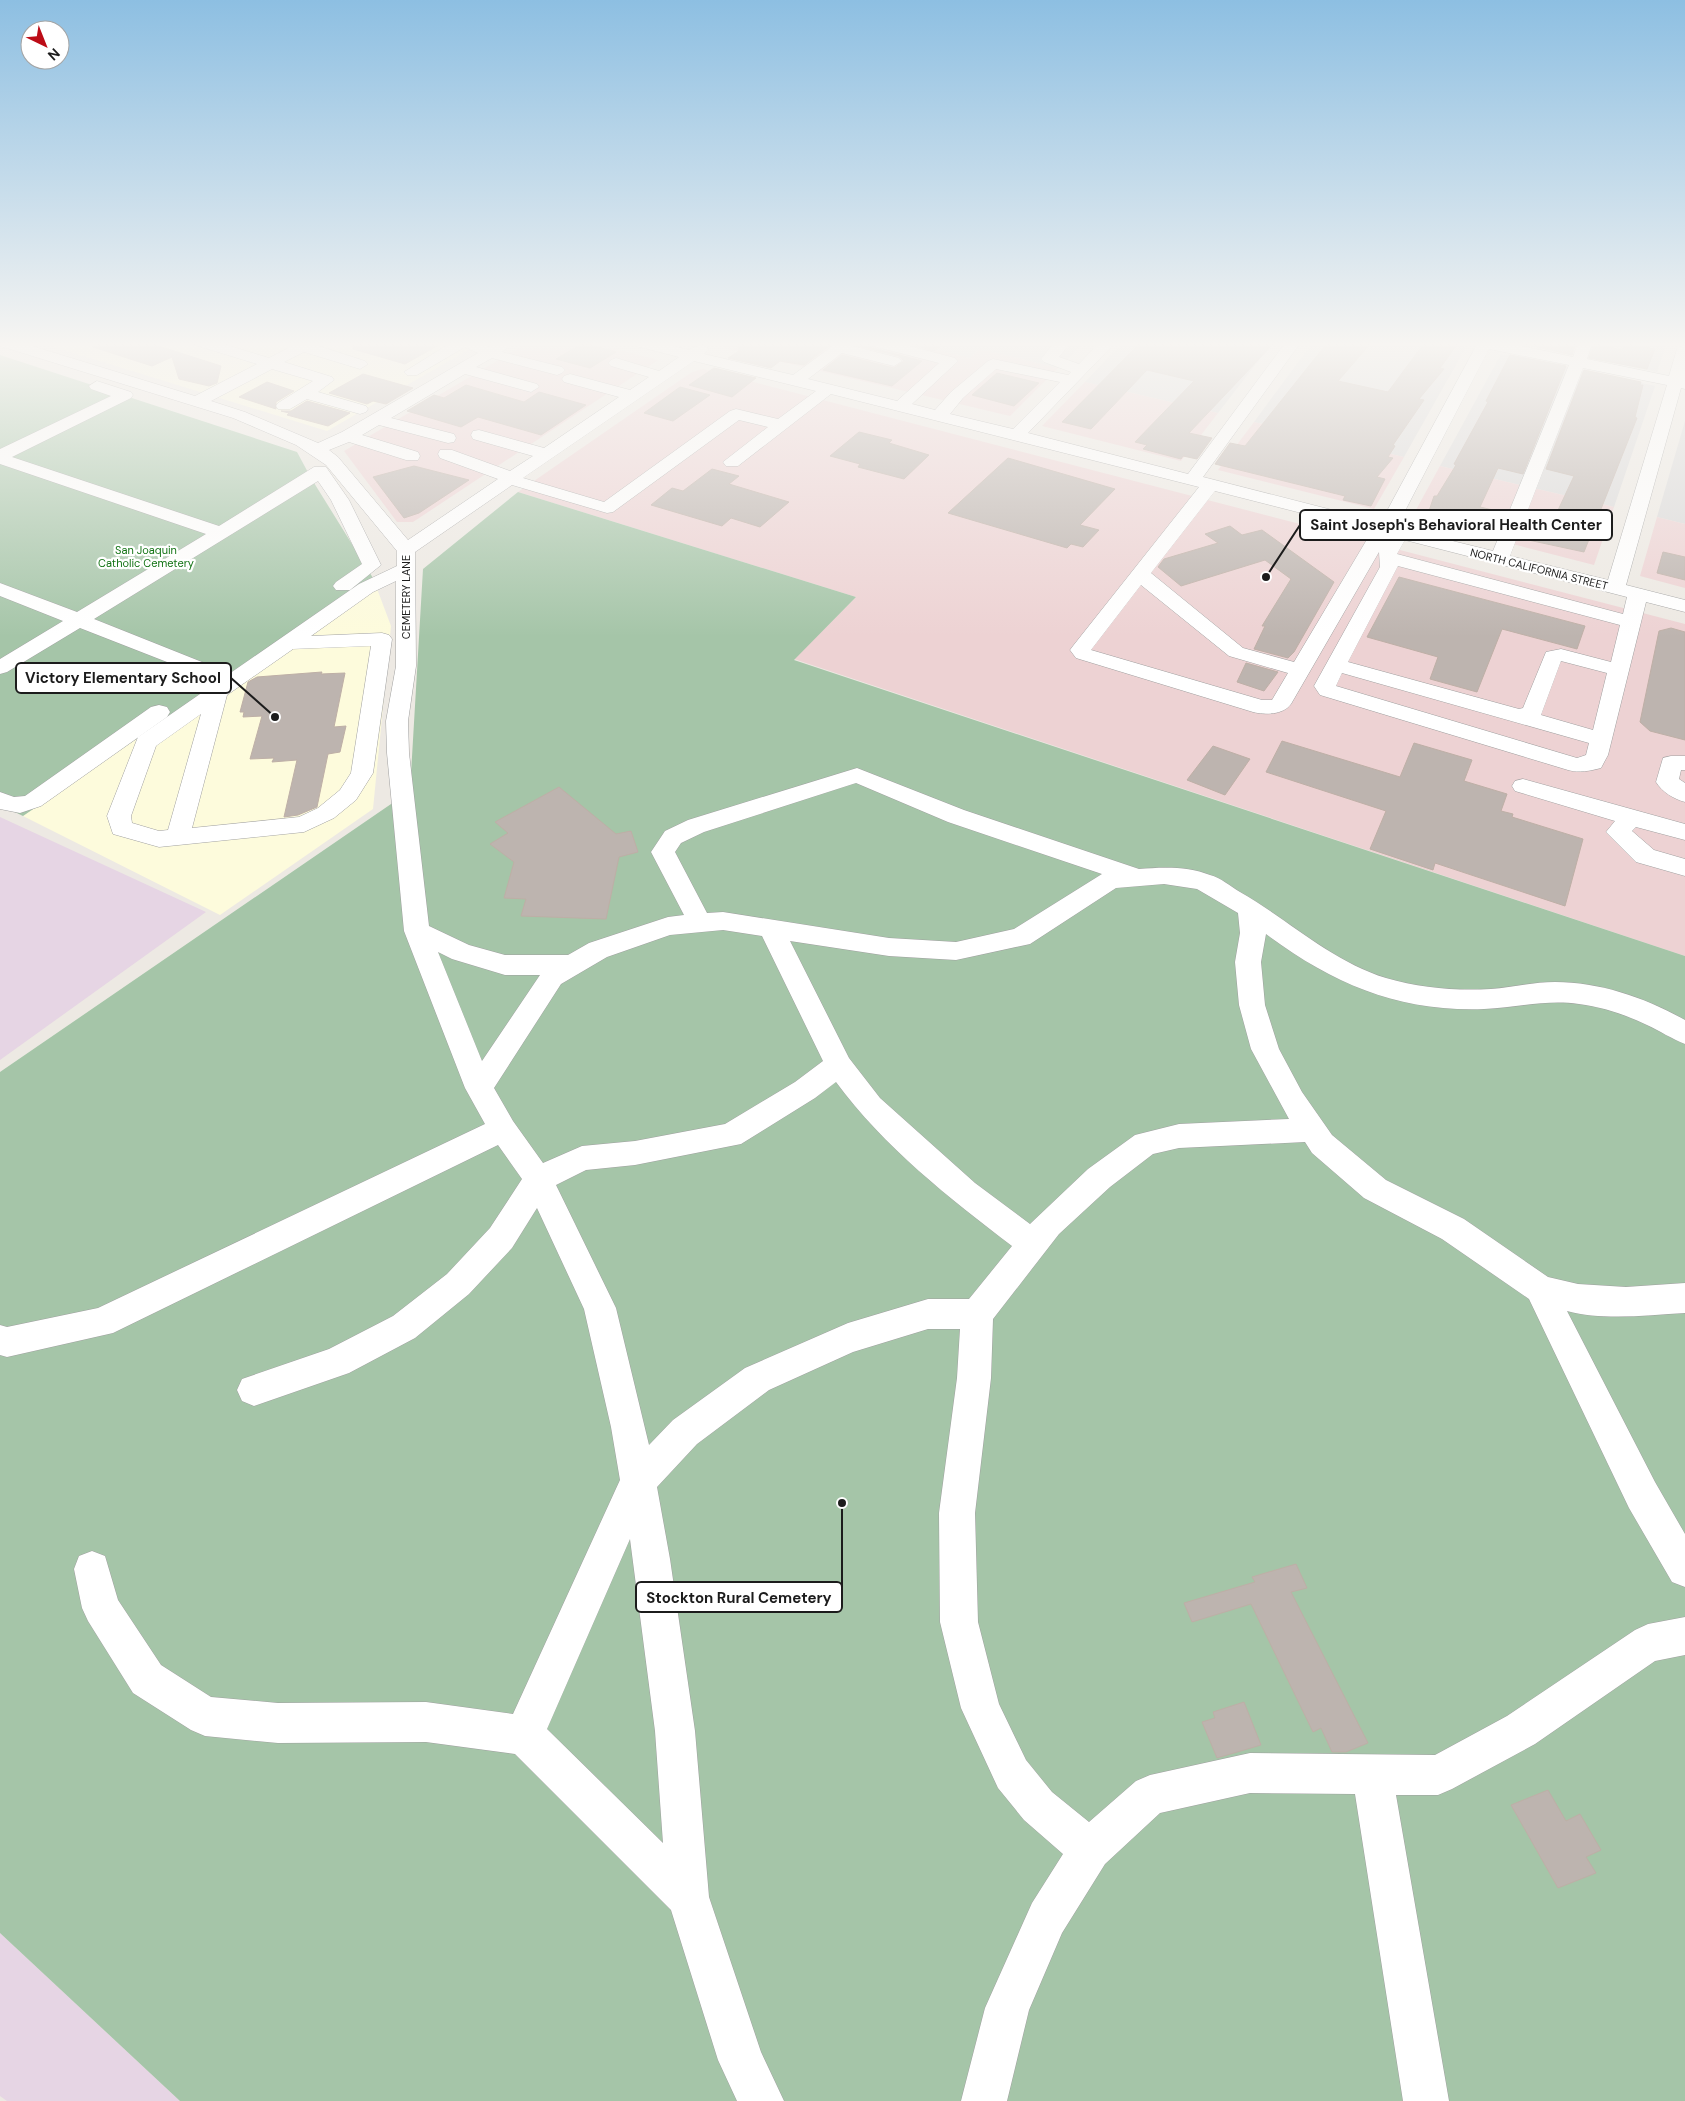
<svg xmlns="http://www.w3.org/2000/svg" width="1685" height="2101" font-family="'DM Sans',sans-serif">
  <style>
    .residential { fill: #dad9d9 }
    .commercial { fill: #edd2d3 }
    .industrial { fill: #e6d5e4 }
    .education { fill: #fdfbdc }
    .cemetery { fill: #a5c5a8 }
    .building { fill: #bdb4af; stroke: #beafa6 }
    .lines { fill: none; stroke-linecap: round; stroke-linejoin: round }
    .minor-casing { stroke: #a0a0a0; stroke-width: 1 }
    .minor { fill: #fff; fill-rule: evenodd }
    .labels { text-anchor: middle; stroke-width: 4.5; stroke-linejoin: round; paint-order: stroke }
    .far-park-label { font-size: 11px; fill: #127314; stroke: #fff }
    .far-street-label { font-size: 11px; fill: #1c1c1c; stroke: #fff }
    .leader { fill: none; stroke: #1c1c1c; stroke-width: 2 }
    .callout-dot { fill: #1c1c1c; stroke: #fff; stroke-width: 2 }
    .callout { fill: #fff; stroke: #1c1c1c; stroke-width: 2 }
    .callout-label { font-size: 15px; text-anchor: middle; font-weight: bold; fill: #1c1c1c }
  </style>
  <rect width="100%" height="100%" fill="#ede9e3"/>
  <!-- residential -->
  <g class="residential">
    <path d="M905,342H1085L1058,368L980,349L970,358Z"/>
    <path d="M1123,342H1273L1218,413L1085,382Z"/>
    <path d="M1313,342H1446L1466,347L1404,457L1254,422Z"/>
    <path d="M1591,342H1667L1657,372L1585,357Z"/>
    <path d="M1501,354L1572,368L1520,485L1440,466Z"/>
    <path d="M1579,370L1655,386L1614,507L1529,487Z"/>
    <path d="M1685,421V524L1657,517Z"/>
  </g>
  <!-- commercial -->
  <g class="commercial">
    <path d="M529,342H590L658,360L413,522H397L344,451Z"/>
    <path d="M731,342H904L970,358L980,349L1058,368L1010,416L723,348Z"/>
    <path d="M703,369L1685,624V956L794,659L856,597L518,492L692,372Z"/>
    <path d="M1085,382L1218,413L1181,461L1042,426Z"/>
    <path d="M1254,422L1404,457L1374,509L1218,470Z"/>
    <path d="M1440,466L1520,485L1496,540L1411,519Z"/>
    <path d="M1529,487L1614,507L1594,565L1505,542Z"/>
    <path d="M1657,517L1685,524V588L1640,576Z"/>
  </g>
  <!-- industrial -->
  <g class="industrial">
    <path d="M0,817L206,912L0,1060Z"/>
    <path d="M0,1933L180,2101H7L0,2096Z"/>
  </g>
  <!-- education -->
  <g class="education">
    <path d="M38,342H482L327,431Z"/>
    <path d="M373,578L391,626L373,809L220,915L23,816Z"/>
  </g>
  <!-- cemetery -->
  <g class="cemetery">
    <path d="M0,355L297,452L311,478L373,578L23,816L0,805Z"/>
    <path d="M518,492L856,597L794,660L1685,956V2101H180L0,1933V1072L410,791L423,569Z"/>
  </g>
  <!-- building -->
  <g class="building">
    <path d="M93,342H146L221,366L217,383L209,386L179,379L172,357L152,366L93,347Z"/>
    <path d="M353,342H444L405,364L353,349Z"/>
    <path d="M738,342H834L804,365L780,361L771,368L728,358L739,351Z"/>
    <path d="M857,342H865L869,347L922,361L892,386L823,370L842,355L894,368L904,361L899,356L855,345Z"/>
    <path d="M903,342H944L934,351Z"/>
    <path d="M1141,342H1275L1189,433L1212,438L1197,459L1183,456L1181,459L1143,449L1147,445L1135,442L1194,381L1147,370L1091,429L1062,422Z"/>
    <path d="M1328,342H1372L1338,381L1388,392L1425,342H1459L1440,368L1444,369L1419,399L1424,400L1393,445L1395,446L1388,457L1393,458L1377,477L1385,479L1371,506L1343,500L1345,496L1215,464L1230,443L1245,446Z"/>
    <path d="M1516,342H1576L1572,355Z"/>
    <path d="M583,343L616,352L590,368L556,359Z"/>
    <path d="M1625,343L1655,349L1647,369L1589,358L1594,344L1622,350Z"/>
    <path d="M1510,355L1566,366L1523,474L1498,468L1480,507L1506,513L1499,532L1428,514L1434,496H1437L1456,465L1454,464L1488,402L1486,401Z"/>
    <path d="M714,368L756,378L732,397L689,385Z"/>
    <path d="M1584,370L1641,382L1640,385H1643L1635,417L1637,418L1584,552L1519,538L1527,518L1552,523L1574,476L1546,469Z"/>
    <path d="M997,373L1039,383L1014,406L972,395Z"/>
    <path d="M363,374L413,388L386,404L373,401L367,404L329,393Z"/>
    <path d="M267,382L294,391L276,402V409L239,397Z"/>
    <path d="M466,385L524,402L539,392L586,405L541,435L478,417L461,427L407,411L434,395L444,398Z"/>
    <path d="M680,387L710,395L673,421L644,413Z"/>
    <path d="M307,401L350,413L328,426L287,415L289,413L281,411H291Z"/>
    <path d="M859,432L892,440L889,443L929,455L904,479L858,467L860,464L830,456Z"/>
    <path d="M1008,458L1115,489L1080,525L1099,530L1083,547L1071,544L1067,548L948,513Z"/>
    <path d="M414,466L469,480L419,513L404,518L373,477Z"/>
    <path d="M712,469L739,476L729,484L789,502L760,527L731,518L722,526L651,505L672,488L683,491Z"/>
    <path d="M1230,526L1242,535L1262,530L1334,582L1294,652L1288,658L1254,649L1265,626H1262L1291,579L1265,560L1181,586L1158,567L1164,559L1218,543L1205,534Z"/>
    <path d="M1663,552L1685,557V580L1657,573Z"/>
    <path d="M1399,577L1585,626L1577,649L1502,629L1477,692L1430,679L1438,657L1367,637Z"/>
    <path d="M1671,628L1685,632V740L1650,731L1640,722L1659,631Z"/>
    <path d="M1246,663L1278,672L1264,691L1237,682Z"/>
    <path d="M322,672L321,674L345,673L334,727L346,726L340,752L328,754L317,807L298,815L284,817L297,760L272,762L274,758L250,759L262,716L243,717L244,712H240L248,682L257,677Z"/>
    <path d="M1282,741L1400,777L1414,743L1472,760L1464,781L1507,794L1501,811L1513,814L1512,817L1583,839L1565,906L1435,863L1433,870L1370,849L1386,811L1266,772Z"/>
    <path d="M1213,746L1250,759L1225,795L1187,780Z"/>
    <path d="M559,787L616,834L631,831L638,852L619,857L606,919L521,916L526,899L504,898L514,862L490,844L508,833L495,822Z"/>
    <path d="M1296,1564L1307,1588L1291,1592L1368,1743L1346,1752H1332L1321,1728L1313,1732L1251,1604L1192,1622L1184,1603L1255,1582L1252,1577Z"/>
    <path d="M1244,1702L1261,1745L1217,1758L1202,1722L1215,1718L1213,1712Z"/>
    <path d="M1548,1790L1566,1821L1580,1814L1601,1850L1586,1857L1596,1873L1558,1888L1511,1805Z"/>
  </g>
  <g class="lines">
    <!-- minor casing -->
    <g class="minor-casing">
      <g id="minor">
        <path d="M0,342H19L195,396L257,364L195,345L193,342H217L269,358L290,347L285,342H318L316,345L365,361L368,364L360,369L304,352L284,362L332,377L334,380L318,392L366,406L368,409L366,412L360,414L307,399L290,409H278L276,406L278,403L313,381L272,369L211,401L245,412L318,443L342,432L478,353L465,347L417,375H407L404,372L452,342H479L489,347L496,342H515L502,352L562,367L565,370L562,373L557,375L492,358L476,367L537,384L539,387L531,392L465,374L391,418L454,434L456,438L454,442L448,443L379,425L362,435L418,452L420,456L418,460H406L349,442L329,450L338,457L408,540L498,479L440,458L438,454L440,450H452L510,471L533,456L473,439L471,435L473,431L479,430L544,448L619,397L564,382L562,379L564,376L570,374L630,390L649,377L611,366L608,363L611,360L616,358L659,371L679,357L632,345L630,342H657L689,350L701,344L709,349L704,354L793,375L838,342H855L852,346L899,358L902,361L894,366L842,353L808,379L897,401L939,363L869,345L867,342H894L955,358L958,361L912,404L935,410L951,392L988,361L993,359L1068,375L1071,372L1044,362L1041,359L1055,342H1071L1059,357L1079,364L1100,342H1116L1028,433L1188,474L1286,342H1301L1203,477L1383,523L1388,509L1476,346L1472,342H1503L1573,357L1578,342H1593L1587,359L1669,376L1677,349L1685,344V389L1681,388L1626,585L1685,600V612L1646,602L1608,755L1601,768C1590,771 1579,773 1568,770L1320,695L1314,686L1380,567L1379,552L1291,704C1283,715 1265,715 1253,712L1076,658L1070,650L1073,646L1199,487L831,394L738,466H726L723,462L768,427L739,420L613,512L607,513L512,485L415,552L416,666L408,721L409,753L429,926L469,945L505,955H568L589,943L668,917L684,915L651,852L665,831L688,820L857,768L964,810L1139,869C1162,867 1188,866 1210,875C1221,878 1230,886 1240,892C1289,920 1331,961 1386,978C1420,988 1456,991 1491,989C1513,987 1534,982 1555,982C1600,982 1646,998 1685,1020V1044C1672,1039 1660,1031 1647,1025C1626,1015 1603,1007 1579,1004C1546,999 1516,1008 1484,1009C1399,1012 1333,984 1266,934L1261,962L1265,1005L1279,1049L1302,1092L1332,1135L1386,1180L1464,1219L1548,1277L1578,1284L1626,1287L1685,1283V1313C1647,1315 1605,1321 1567,1311L1655,1482L1685,1534V1587L1672,1582L1629,1508L1529,1299L1442,1239L1364,1198L1312,1153L1305,1142L1179,1148L1153,1154L1110,1187L1059,1234L993,1319L991,1378L975,1513L978,1622L999,1704L1026,1760L1052,1792L1089,1822L1136,1781L1150,1775L1250,1753L1435,1755L1507,1716L1635,1630L1648,1624L1685,1617V1655L1655,1661L1535,1744L1452,1789L1438,1795H1396L1449,2101H1403L1355,1794L1250,1793L1160,1813L1105,1864L1062,1933L1029,2010L1007,2101H961L985,2008L1032,1903L1063,1854L1024,1820L998,1788L961,1708L940,1622L939,1513L957,1378L960,1329H928L853,1352L769,1390L697,1444L657,1487L670,1559L695,1731L709,1897L761,2052L784,2101H737L718,2060L671,1910L515,1754L426,1742L278,1743L205,1736L191,1730L133,1693L88,1621L82,1608L74,1569L79,1556L92,1551L105,1556L118,1600L161,1665L211,1697L278,1703L426,1702L513,1714L620,1480L611,1427L584,1309L537,1208L512,1248L469,1294L415,1338L349,1373L254,1406L242,1401L237,1390L242,1379L329,1349L393,1316L447,1274L490,1228L522,1179L498,1145L113,1333L7,1357L0,1355V1325L7,1327L98,1308L485,1124L465,1088L404,931L387,753L386,721L396,666V581L373,592L311,636L382,633L389,635L392,639L373,773L356,800L334,818L304,832L159,847L113,834L107,816L138,737L359,584L397,566V551L326,465L296,445L233,418L0,346ZM1489,349L1569,365L1493,551L1400,528L1406,509ZM694,361L816,391L778,419L736,409L730,411L604,502L523,478ZM1583,368L1667,385L1608,580L1510,556ZM996,369L1060,382L1013,429L950,414L963,398ZM1215,491L1372,531L1294,662L1243,648L1151,573ZM1405,540L1627,597L1623,614L1397,554ZM1398,566L1620,625L1611,662L1561,649L1546,652L1523,708L1519,709L1348,662ZM1141,585L1229,656L1288,673L1272,700H1262L1091,650ZM371,646L351,773L340,790L318,808L299,817L192,828L227,695L293,649ZM1561,661L1607,673L1593,730L1541,715ZM1342,673L1589,743L1586,755L1577,758L1336,686ZM201,714L168,830L159,831L132,823L131,816L156,746ZM856,783L948,822L1102,874L1014,929L956,942L889,938L723,912L707,913L675,852L681,843L704,832ZM1164,884L1197,889L1238,913L1240,933L1235,962L1239,1005L1251,1049L1289,1119L1179,1124L1135,1135L1088,1169L1030,1224L975,1183L880,1098L849,1058L790,941L889,956L956,960L1030,944L1116,888ZM723,930L762,936L823,1061L795,1082L725,1124L635,1141L582,1146L543,1163L513,1121L494,1088L561,984L607,957L670,935ZM438,952L452,959L505,975H540L482,1061ZM836,1082C884,1147 949,1198 1012,1246L969,1299H928L848,1323L745,1368L673,1420L649,1445L616,1308L556,1185L586,1170L635,1165L741,1144L815,1098ZM630,1539L655,1731L663,1843L547,1729Z"/>
        <path d="M97,381L131,392L133,395L131,398L12,457L219,526L314,467H326L349,500L381,565L350,590H336L333,586L336,582L362,564L331,500L318,481L94,619L222,670L225,674L222,678L215,680L208,678L80,628L7,672L0,674V659L63,621L0,596V583L77,612L206,534L0,464V449L111,396L91,389L89,386Z"/>
        <path d="M159,705L167,707L170,712L167,717L41,806L20,813L0,809V792L14,797L25,796L151,707Z"/>
        <path d="M1671,756H1685V770H1681L1679,779L1685,783V802C1674,799 1662,792 1656,782L1663,758Z"/>
        <path d="M1523,779L1685,824V840L1636,827L1632,831L1654,850L1685,859V876L1636,862L1606,832L1615,821L1515,791L1512,786L1515,781Z"/>
      </g>
    </g>
    <!-- minor -->
    <use href="#minor" class="minor"/>
  </g>
  <!-- sky -->
  <linearGradient id="sky" x2="0" y2="1"><stop stop-color="#8dbfe2"/><stop offset="0.54" stop-color="#f7f5f2"/><stop offset="1" stop-color="#f7f5f2" stop-opacity="0"/></linearGradient>
  <rect width="1685" height="637" fill="url(#sky)"/>
  <g class="labels">
    <!-- far-park labels -->
    <g class="far-park-label">
      <text x="146" y="554">San Joaquin<tspan x="146" dy="13">Catholic Cemetery</tspan></text>
    </g>
    <!-- far-street labels -->
    <g class="far-street-label">
      <text transform="translate(1539 569) rotate(14)" y="4">NORTH CALIFORNIA STREET</text>
      <text transform="translate(406 597) rotate(-90)" y="4">CEMETERY LANE</text>
    </g>
  </g>
  <!-- callouts -->
  <path class="leader" d="M1266 577L1300 525M275 717L231 678M842 1503L842 1597"/>
  <g class="callout-dot">
    <circle cx="1266" cy="577" r="5"/>
    <circle cx="275" cy="717" r="5"/>
    <circle cx="842" cy="1503" r="5"/>
  </g>
  <g class="callout">
    <rect x="1300" y="510" width="312" height="30" rx="5"/>
    <rect x="16" y="663" width="215" height="30" rx="5"/>
    <rect x="636" y="1582" width="206" height="30" rx="5"/>
  </g>
  <g class="callout-label">
    <text x="1456" y="530">Saint Joseph's Behavioral Health Center</text>
    <text x="123" y="683">Victory Elementary School</text>
    <text x="739" y="1603">Stockton Rural Cemetery</text>
  </g>
  <!-- north arrow -->
  <g transform="translate(45 45) rotate(137)"><circle r="24" fill="#ffffff" stroke="#a4a4a4"/>
  <path d="M0-4L9 19L0 12L-9 19Z" fill="#bc0c17"/>
  <text y="-8" font-size="14" font-weight="bold" text-anchor="middle" fill="#1c1c1c">N</text>
  </g>
</svg>
